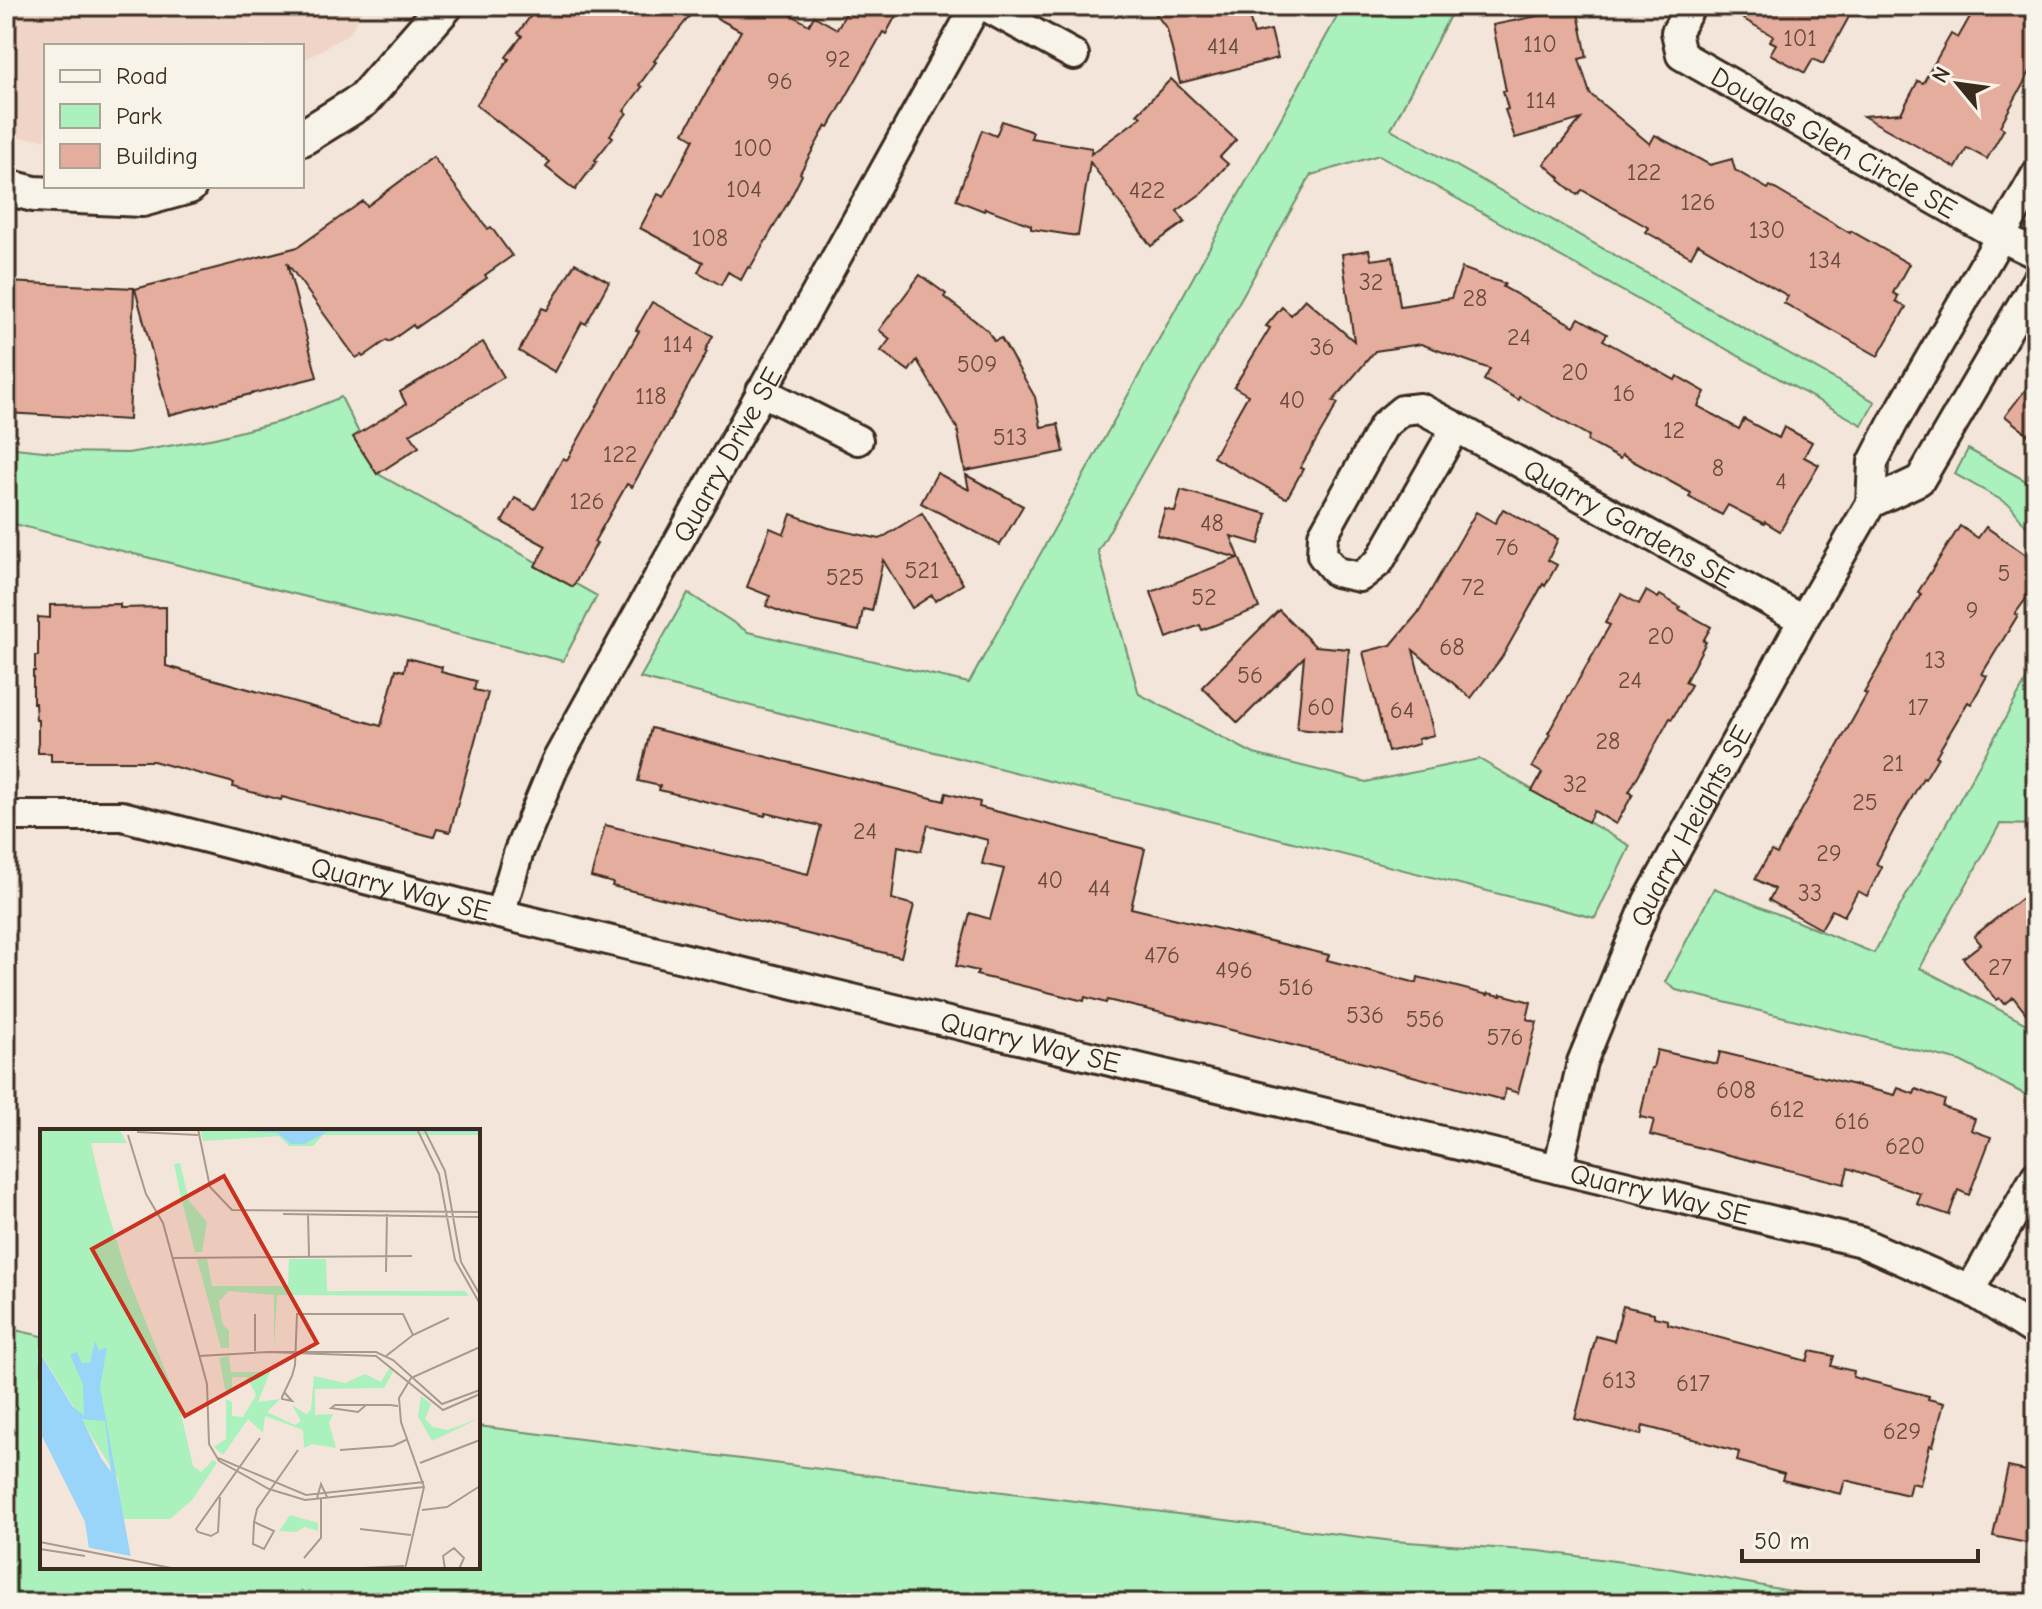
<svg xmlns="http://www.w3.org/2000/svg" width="2042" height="1609" font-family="'Comic Neue',sans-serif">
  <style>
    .built { fill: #efd4c7 }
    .green { fill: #aaf1bd; stroke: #728e6e; stroke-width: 2 }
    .building { fill: #e5ad9d; stroke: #3b2a1e; stroke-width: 2 }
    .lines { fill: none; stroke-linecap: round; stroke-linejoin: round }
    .minor-casing { stroke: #3b2a1e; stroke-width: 34 }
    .tertiary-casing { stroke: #3b2a1e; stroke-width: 40 }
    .minor { stroke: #f7f3e8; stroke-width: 28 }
    .tertiary { stroke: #f7f3e8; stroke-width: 34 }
    .labels { text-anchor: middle; stroke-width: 6; stroke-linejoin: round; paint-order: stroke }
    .number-label { font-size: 24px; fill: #664b3e }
    .street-label { font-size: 28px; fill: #3b2a1e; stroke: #f7f3e8 }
    .inset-road { fill: none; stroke: #a99a8e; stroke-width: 2 }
    .view { fill: #c8321e; fill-opacity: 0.15; stroke: #c8321e; stroke-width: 4 }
    .inset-edge { fill: none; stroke: #3b2a1e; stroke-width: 4 }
  </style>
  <rect width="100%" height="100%" fill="#f3e5d9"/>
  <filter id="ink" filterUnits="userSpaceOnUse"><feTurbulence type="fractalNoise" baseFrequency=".0125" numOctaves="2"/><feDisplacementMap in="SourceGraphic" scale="16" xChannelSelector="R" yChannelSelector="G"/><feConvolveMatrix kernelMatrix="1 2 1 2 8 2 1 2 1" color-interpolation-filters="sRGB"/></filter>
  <g filter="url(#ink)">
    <!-- built -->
    <path class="built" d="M6,6H365L350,33L302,61V46H46V139L6,137Z"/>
    <!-- green -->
    <g class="green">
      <path d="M1343,6H1455L1391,129L1875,402L1862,425L1379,155L1311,175L1098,551L1139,694L1254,754L1366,782L1479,759L1630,846L1595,918L640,678L688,593L748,632L969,683Z"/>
      <path d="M341,397L380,475L597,596L563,661L6,522V447L53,452L128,453L215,438L282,421Z"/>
      <path d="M1968,449L2028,482L2036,493V539L2010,505L1955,474Z"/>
      <path d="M2036,663V825L2000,824L1920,968L2036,1029V1100L1960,1061L1676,990L1665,982L1714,888L1874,953Z"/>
      <path d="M6,1328L42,1336V1567H478V1426L1393,1541L1539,1551L1667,1568L1855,1603H6Z"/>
    </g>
    <!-- building -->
    <g class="building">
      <path d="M538,6H776L809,25L814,16L837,29L847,11L837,6H901L886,34L883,32L829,127L826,126L800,173L802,175L790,199L750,268L748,267L741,280L728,272L721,285L698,272L703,262L640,228L658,194L664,197L694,139L684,133L741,31L697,7L654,61L656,62L639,85L642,87L624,111L627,113L610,135L613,137L595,160L597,161L575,190L546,167L550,162L476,105L509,59L506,57L522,36L518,33Z"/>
      <path d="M1150,6H1246L1254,34L1271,30L1278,58L1180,83L1167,29Z"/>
      <path d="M1721,6H1855L1823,64L1813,59L1805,73L1770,54L1776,44L1770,41L1773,36Z"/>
      <path d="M1976,6H2015L2036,18V61L2000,126L2004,129L1987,159L1967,148L1956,168L1863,116L1901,113L1918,81L1923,83L1951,34L1958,38Z"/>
      <path d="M1577,8L1587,57L1579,59L1590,94L1650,144L1655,135L1710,165L1732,159L1735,170L1768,189L1770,186L1850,233L1851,231L1909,264L1893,293L1898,296L1896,301L1906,307L1878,356L1784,303L1788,296L1698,244L1691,257L1646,232L1649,228L1582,190L1577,195L1559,180L1560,178L1544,164L1581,119L1515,138L1505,110L1508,109L1503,91H1506L1493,25Z"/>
      <path d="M1171,79L1236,140L1220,157L1228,164L1202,193L1177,211L1185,222L1151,246L1090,162L1078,236L1031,229V225L985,208L984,211L956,200L982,130L996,136L1002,121L1033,132L1031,138L1092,148L1091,154L1141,117L1137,114Z"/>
      <path d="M433,157L488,229L491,227L512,256L485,275L487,278L415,328L413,325L389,342L387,340L363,357L361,355L356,358L287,263L317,377L169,415L135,289L298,247L363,201L367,206Z"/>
      <path d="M1369,250L1371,260L1393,257L1400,306L1451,298L1462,268L1505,284L1503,287L1574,326L1579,318L1607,334L1603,340L1675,380L1677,376L1705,392L1698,406L1739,429L1744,419L1779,438L1784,427L1812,442L1804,457L1819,465L1780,531L1765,522L1764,524L1728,505L1722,515L1689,497L1691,493L1622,455L1620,459L1587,441L1589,436L1520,397L1519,400L1484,380L1490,369L1421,344L1375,351L1333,401L1338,403L1300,468L1303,469L1287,498L1284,497L1213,457L1248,395L1234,387L1270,328L1266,326L1282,307L1291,315L1305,299L1354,341L1342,254Z"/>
      <path d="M575,263L609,282L586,324L582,322L555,372L519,351L542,308L547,310Z"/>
      <path d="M920,275L946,294L944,297L987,330L994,341L1001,338L1035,397L1041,427L1058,424L1064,452L965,471L957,428L917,360L909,371L881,351L890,339L879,330Z"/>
      <path d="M6,282L134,288L129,420L6,413Z"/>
      <path d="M652,302L713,336L705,351L707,352L632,487L627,484L594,542L597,543L573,587L535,566L546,546L502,522L515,498L535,509L563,458L567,460L595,410L639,331L636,330Z"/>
      <path d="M483,342L504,377L410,434L419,447L377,474L353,437L406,404L400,392Z"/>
      <path d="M2036,376V441L2005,416Z"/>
      <path d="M937,473L969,490L966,475L1023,506L1000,545L921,503Z"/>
      <path d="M1181,490L1267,514L1259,544L1231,536L1259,608L1202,630L1200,625L1167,638L1151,592L1238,558L1157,535L1165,509L1175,512Z"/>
      <path d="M1503,509L1558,539L1548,560L1557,565L1545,586L1543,584L1502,657L1471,698L1413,650L1434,735L1418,739L1419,744L1388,752L1363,652L1391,645L1418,613L1476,512L1495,523Z"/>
      <path d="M922,513L963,584L935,601L932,595L912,608L883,560L872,611L863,609L859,631L795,617L766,606L770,596L747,587L770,528L784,534L791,514L829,528L880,539Z"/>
      <path d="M1960,526L1978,538L1986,527L2036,562V585L2015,614L2018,615L1982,674L1987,676L1971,704L1968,702L1936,756L1938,757L1925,779L1923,778L1898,822L1876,864L1882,867L1867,896L1858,891L1844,916L1832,910L1821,929L1769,900L1775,889L1755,879L1771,851L1777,854L1867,694L1864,693L1921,594L1918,592Z"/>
      <path d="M1646,591L1658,598L1660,595L1680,607L1679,609L1711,627L1703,641L1706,642L1685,682L1691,685L1672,719L1670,718L1629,792L1633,794L1616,824L1594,811L1588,822L1532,791L1542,773L1532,767L1550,734L1548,733L1610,625L1605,623L1621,594L1639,604Z"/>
      <path d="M120,604V608L166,607V666L381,726L396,669L404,671L407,658L442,667L441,672L476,681L474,690L488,693L450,832L437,829L434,837L282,797L281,800L233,787L234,783L153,761H51V753H38V720H36L35,703H33V671H35V656H38V617L50,618V605Z"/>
      <path d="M1279,610L1315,646L1349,649L1341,733L1297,729L1304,657L1238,723L1202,687Z"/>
      <path d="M651,728L944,801L946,793L980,802L979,807L1145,849L1131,908L1329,955L1327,960L1417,983L1418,977L1488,995V993L1501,996V994L1531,1002L1527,1019L1537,1022L1518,1093L1506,1089L1503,1100L1360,1062L1179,1017L1107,1000L1106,1003L1085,997L1084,1001L1011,983L976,975L978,971L956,966L970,913L990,919L1004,869L982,864L988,840L928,825L921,851L898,846L892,899L914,905L901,957L612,886L613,883L591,877L605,825L808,874L821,826L766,813L765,816L659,790L660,786L638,781Z"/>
      <path d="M2036,887V1026L2013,997L2004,1004L1999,998L1996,1000L1963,958L1981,944L1974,936Z"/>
      <path d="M1657,1050L1717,1064L1720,1052L1895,1095L1898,1088L1914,1094L1916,1089L1945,1100L1943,1107L1975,1119L1971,1130L1991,1137L1969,1195L1958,1190L1949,1215L1917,1204L1921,1194L1848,1168L1844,1184L1650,1135L1654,1120L1640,1117L1651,1068H1653Z"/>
      <path d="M1623,1306L1654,1313V1317L1668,1320V1324L1807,1361L1810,1351L1834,1356L1831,1366L1854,1371L1853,1377L1929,1396L1928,1399L1944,1403L1933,1446L1930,1445L1920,1485L1911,1483L1908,1495L1845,1480L1841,1494L1782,1480L1784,1474L1737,1461L1739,1452L1697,1440L1643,1426L1641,1435L1575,1419L1596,1336L1614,1341Z"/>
      <path d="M2008,1467L2036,1473V1545L1993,1536Z"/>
    </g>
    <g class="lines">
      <!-- minor casing -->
      <g class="minor-casing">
        <g id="minor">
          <path d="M985,6L1074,55"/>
          <path id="s1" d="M1691,6L1676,32L1681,55L2001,237L2036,254"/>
          <path d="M2036,175L1893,423L1873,462L1871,503L1920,480L2036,281"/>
          <path d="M761,391L858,440"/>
          <path id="s2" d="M1456,427L1379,562L1360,577L1336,572L1322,555L1323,535L1384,425L1402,410L1420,408L1456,427L1803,620"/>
          <path id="s3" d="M6,816H122L500,914L1861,1242L1970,1290L2036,1332"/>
          <path id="s4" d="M500,914L519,851L556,762L976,6"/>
          <path id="s5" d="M1558,1169L1582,1062L1648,901L1803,620L1871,503"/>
          <path d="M1970,1290L2036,1176"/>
        </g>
      </g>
      <!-- tertiary casing -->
      <g class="tertiary-casing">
        <g id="tertiary">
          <path d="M302,138L363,100L445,6"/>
          <path d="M6,187L34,194L142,199L189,186"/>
        </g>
      </g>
      <!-- minor -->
      <use href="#minor" class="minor"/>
      <!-- tertiary -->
      <use href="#tertiary" class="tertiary"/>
    </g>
  </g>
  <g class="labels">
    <!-- number labels -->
    <g class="number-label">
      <text x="1800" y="46">101</text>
      <text x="1540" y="52">110</text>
      <text x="1223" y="54">414</text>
      <text x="838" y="67">92</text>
      <text x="780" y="89">96</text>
      <text x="1541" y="108">114</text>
      <text x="753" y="156">100</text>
      <text x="1644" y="180">122</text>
      <text x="744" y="197">104</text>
      <text x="1147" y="198">422</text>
      <text x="1698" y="210">126</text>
      <text x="1767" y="238">130</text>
      <text x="710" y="246">108</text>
      <text x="1825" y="268">134</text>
      <text x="1371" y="290">32</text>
      <text x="1475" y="306">28</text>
      <text x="1519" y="345">24</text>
      <text x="678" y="352">114</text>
      <text x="1322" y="355">36</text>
      <text x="977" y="372">509</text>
      <text x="1575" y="380">20</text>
      <text x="1624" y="401">16</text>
      <text x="651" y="404">118</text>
      <text x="1292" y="408">40</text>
      <text x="1674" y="438">12</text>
      <text x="1010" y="445">513</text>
      <text x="620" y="462">122</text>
      <text x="1718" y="476">8</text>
      <text x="1781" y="489">4</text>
      <text x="587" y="509">126</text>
      <text x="1212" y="531">48</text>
      <text x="1507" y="555">76</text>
      <text x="922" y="578">521</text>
      <text x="2004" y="581">5</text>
      <text x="845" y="585">525</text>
      <text x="1473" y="595">72</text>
      <text x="1204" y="605">52</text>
      <text x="1972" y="618">9</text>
      <text x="1661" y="644">20</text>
      <text x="1452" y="655">68</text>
      <text x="1935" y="668">13</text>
      <text x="1250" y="683">56</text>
      <text x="1630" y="688">24</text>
      <text x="1321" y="715">60</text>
      <text x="1918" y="715">17</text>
      <text x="1402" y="718">64</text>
      <text x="1608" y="749">28</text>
      <text x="1893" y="771">21</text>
      <text x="1575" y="792">32</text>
      <text x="1865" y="810">25</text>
      <text x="865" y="839">24</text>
      <text x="1829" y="861">29</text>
      <text x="1050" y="888">40</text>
      <text x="1099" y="896">44</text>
      <text x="1810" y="901">33</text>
      <text x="1162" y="963">476</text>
      <text x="2000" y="975">27</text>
      <text x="1234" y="978">496</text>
      <text x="1296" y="995">516</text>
      <text x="1365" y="1023">536</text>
      <text x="1425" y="1027">556</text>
      <text x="1505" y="1045">576</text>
      <text x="1736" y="1098">608</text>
      <text x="1787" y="1117">612</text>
      <text x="1852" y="1129">616</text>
      <text x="1905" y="1154">620</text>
      <text x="1619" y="1388">613</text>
      <text x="1693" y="1391">617</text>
      <text x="1902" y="1439">629</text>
    </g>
    <!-- street labels -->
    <g class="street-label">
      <text dy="10" stroke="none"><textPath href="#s1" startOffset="230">Douglas Glen Circle SE</textPath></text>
      <text dy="10" stroke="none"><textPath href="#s4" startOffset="514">Quarry Drive SE</textPath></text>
      <text dy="10" stroke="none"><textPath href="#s2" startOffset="652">Quarry Gardens SE</textPath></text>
      <text dy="10" stroke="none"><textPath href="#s5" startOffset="370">Quarry Heights SE</textPath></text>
      <text dy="10" stroke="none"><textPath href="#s3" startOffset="404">Quarry Way SE</textPath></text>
      <text dy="10" stroke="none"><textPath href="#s3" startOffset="1052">Quarry Way SE</textPath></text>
      <text dy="10" stroke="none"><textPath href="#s3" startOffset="1700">Quarry Way SE</textPath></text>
    </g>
  </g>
  <!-- overview -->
  <g transform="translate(40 1129)">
    <rect width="440" height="440" fill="#f3e5d9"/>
    <path d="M0,0H79L87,14H51L63,66L87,146L139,276L153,337L161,343L173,331L177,334L152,371L130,390H82L78,350L0,223ZM160,0H440V6H283L273,17H249L239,7L163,12ZM140,34L149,72L167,93L162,123H155L140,64L134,35ZM157,130H167L172,157H248L249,130H286L287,162H425L429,167L237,166L234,218V166L189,162L179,172L182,194L189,202V219H181ZM189,227L191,243H229L236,228L218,273L240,270L227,283L255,296L261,292L252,276L266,285L271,281L274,247L305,254L325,245L341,253L350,238L354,241L344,259L275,260V286L293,285L289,294L296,319L272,315L264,319L263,301L225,287L223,304L208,290L183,326L174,318L186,310V270L192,273V287L203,288L216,266L207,248H192V262L186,264L179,229ZM381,267L391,275L385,290L393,298L408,301L440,289L392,312L378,287ZM250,386L278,394V402L265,398L256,403L239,402Z" fill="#aaf1bd"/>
    <path d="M172,0H440V3H287L264,15H251L238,4ZM55,212L59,222L67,218L60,258L93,440H52L45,393L0,303V224L33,278L44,286L43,255L30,226L37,223L42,234H50ZM42,290L65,292L71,343L61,329Z" fill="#98d5f8" fill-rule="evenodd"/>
    <path d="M46,418L96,428L97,440H48Z" fill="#f3e5d9"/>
    <path class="inset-road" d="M158,0L170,58L192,81L440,83M377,0L399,45L415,131L440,175M384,0L405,42L421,133L440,166M97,3L158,6M88,6L106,65L123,94L167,255L169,315L179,332L229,360L265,371L384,358M243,85L440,88M268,85L269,127M132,129L372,127M346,143L347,85M215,185V222M159,227L228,223M346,227L373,206L409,189M440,261L402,275L353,231L336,223H228L336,227L403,281L440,265M244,263L252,272L242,270V268L252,247L255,236L257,185H363L373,206M326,276L318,283L291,279L295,276H350L358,277M300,321L353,317L368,310M178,329L266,366L384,353M380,334L440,311M180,368L178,403L171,407L158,403L156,400L220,309M277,369L281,355L287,368M382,381L407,378L440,357M214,393L234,402L224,420L213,415L214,393L217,380L258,321M320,400L371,406M0,413L136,440M0,420L45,427M264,429L281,409V370M302,440L364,437M365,440L384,358L361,293L359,269L371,249L440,218M405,440L403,427L414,419L424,429L419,440"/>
    <path class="view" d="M184,47L277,214L145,287L52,120Z"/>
    <rect width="440" height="440" class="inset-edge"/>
  </g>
  <!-- margin -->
  <rect width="2042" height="1609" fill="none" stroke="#f7f3e8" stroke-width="32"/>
  <rect x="16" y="16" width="2010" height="1577" fill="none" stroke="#3b2a1e" stroke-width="3" filter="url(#ink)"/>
  <!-- legend -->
  <rect x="44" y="44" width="260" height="144" fill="#f7f3e8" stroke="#aca397" stroke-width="2"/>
  <rect x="60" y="70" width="40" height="12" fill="#f7f3e8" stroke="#aca397" stroke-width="2"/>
  <text x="116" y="84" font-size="24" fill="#3b2a1e">Road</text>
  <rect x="60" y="104" width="40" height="24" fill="#aaf1bd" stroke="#aca397" stroke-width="2"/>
  <text x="116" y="124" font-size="24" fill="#3b2a1e">Park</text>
  <rect x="60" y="144" width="40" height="24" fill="#e5ad9d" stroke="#aca397" stroke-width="2"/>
  <text x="116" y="164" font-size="24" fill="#3b2a1e">Building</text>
  <!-- north arrow -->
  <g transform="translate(1958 84) rotate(299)" stroke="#f7f3e8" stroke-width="6" paint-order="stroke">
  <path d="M0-6L14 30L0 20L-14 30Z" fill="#3b2a1e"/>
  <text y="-12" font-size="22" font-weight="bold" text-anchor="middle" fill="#3b2a1e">N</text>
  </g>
  <!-- scale -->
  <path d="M1742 1549v12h236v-12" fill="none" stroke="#3b2a1e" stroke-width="4"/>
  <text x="1754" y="1549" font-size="24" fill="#3b2a1e" stroke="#f7f3e8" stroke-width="6" paint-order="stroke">50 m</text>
</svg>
